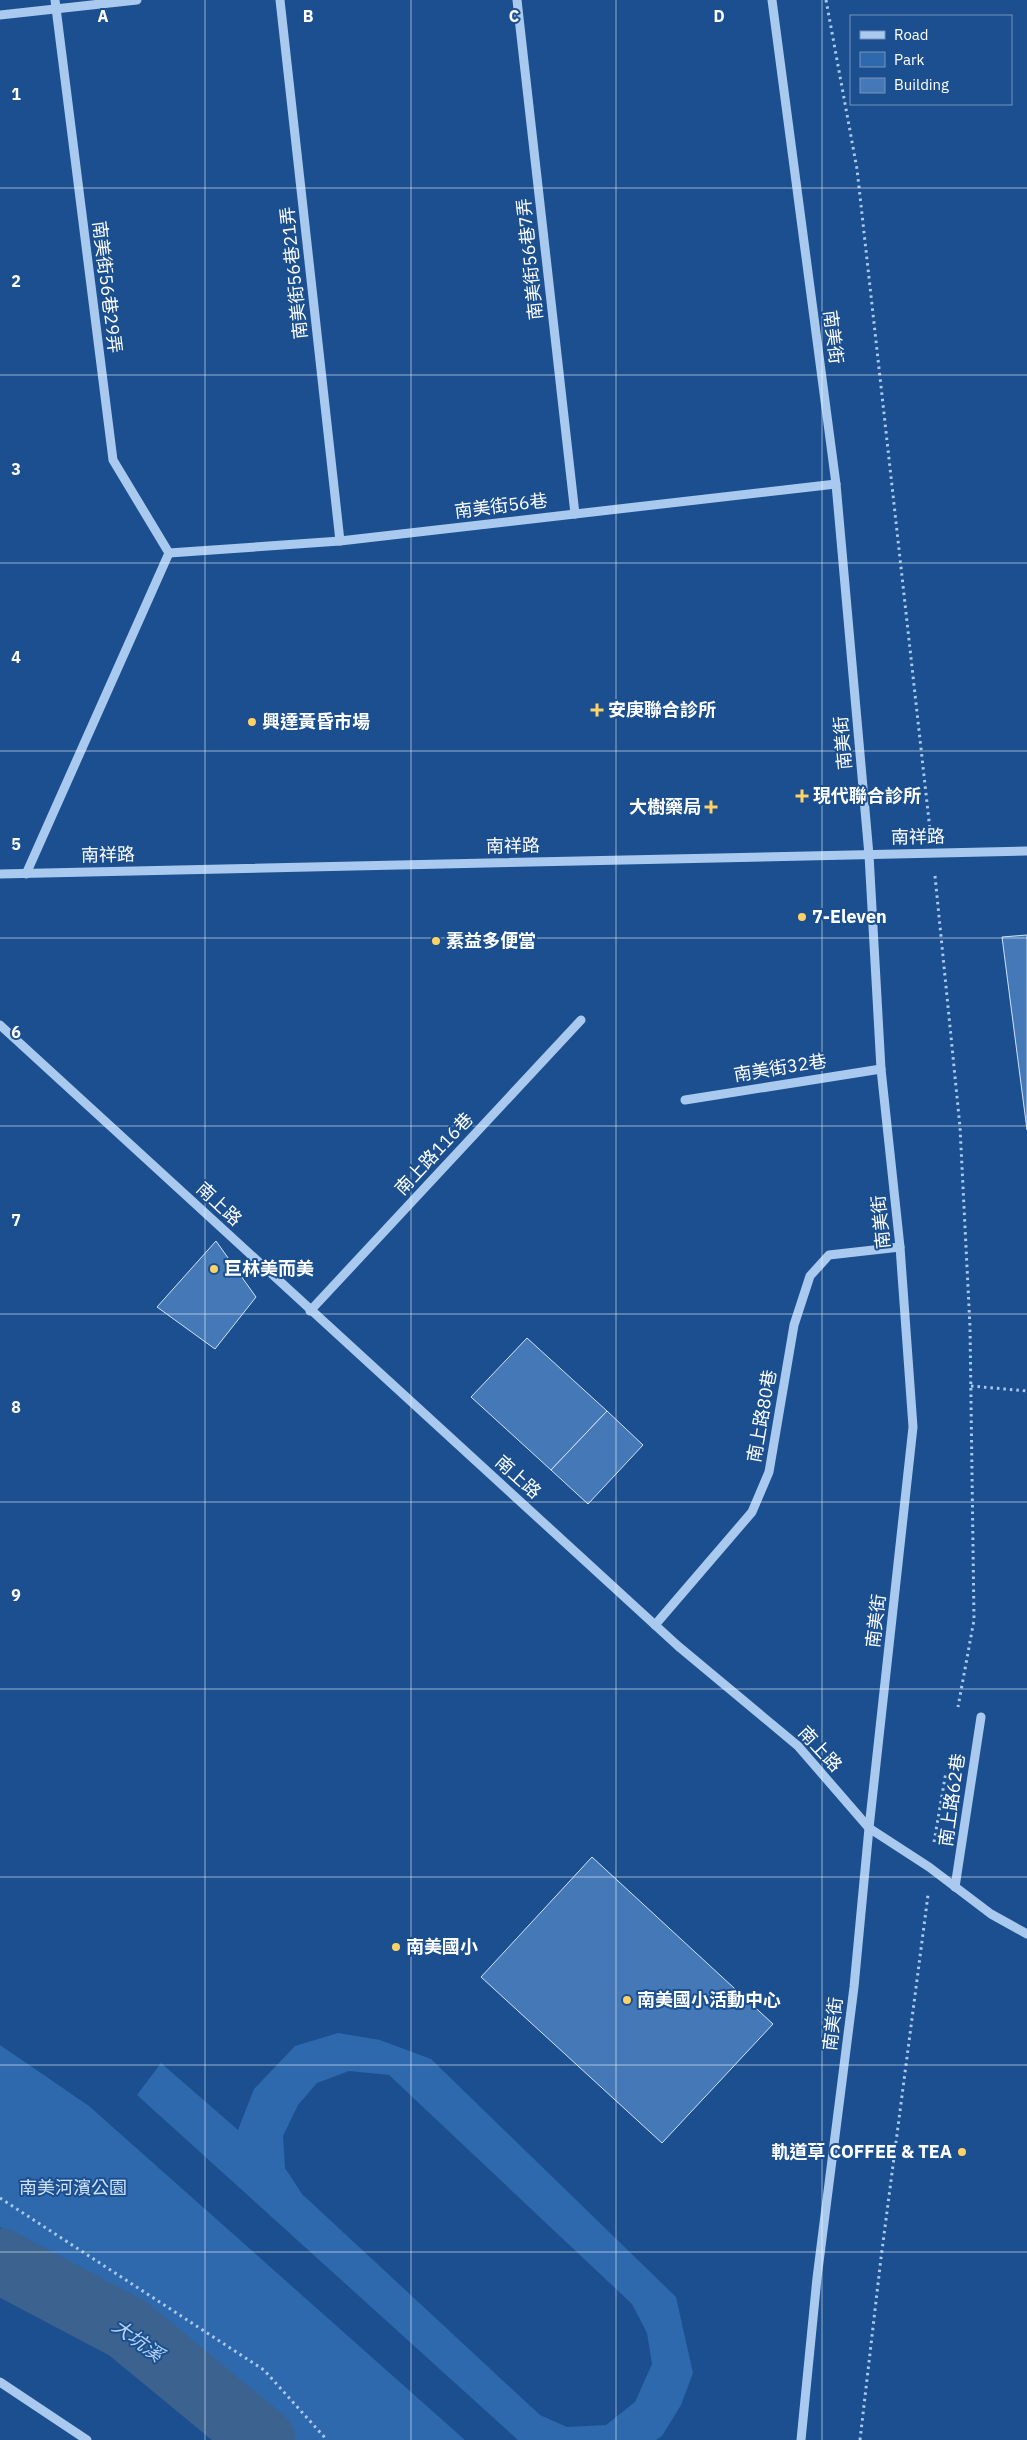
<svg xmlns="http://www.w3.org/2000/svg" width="1027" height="2440" font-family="'IBM Plex Sans','Noto Sans TC',sans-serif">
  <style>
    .green { fill: #2e69ad; fill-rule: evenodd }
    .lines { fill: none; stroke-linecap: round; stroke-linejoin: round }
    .river { stroke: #3c6290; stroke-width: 65 }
    .building { fill: #4478b7; stroke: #cfe3fa }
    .path { stroke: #a9c9ee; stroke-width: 3; stroke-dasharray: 2.5 4; stroke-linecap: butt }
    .minor { stroke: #a9c9ee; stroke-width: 9 }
    .grid { fill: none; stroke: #fff; stroke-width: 1; stroke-opacity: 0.55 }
    .poi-dot { fill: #ffd166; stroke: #1b4f8f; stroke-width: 2 }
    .labels { text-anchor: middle; stroke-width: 4; stroke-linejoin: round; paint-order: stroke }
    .street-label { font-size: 18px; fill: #fff; stroke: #1b4f8f }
    .poi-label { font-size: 18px; font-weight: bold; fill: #fff; stroke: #1b4f8f; text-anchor: start }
    .park-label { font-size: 18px; fill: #cfe3fa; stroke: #1b4f8f }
    .water-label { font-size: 19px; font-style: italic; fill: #b5d3f5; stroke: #1b4f8f }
    .grid-label { font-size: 16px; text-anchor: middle; font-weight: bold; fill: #fff; stroke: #1b4f8f; stroke-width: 4; stroke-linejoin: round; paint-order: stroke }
  </style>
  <rect width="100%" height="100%" fill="#1b4f8f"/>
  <!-- green -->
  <g class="green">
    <path d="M338,2033L380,2040L431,2059L676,2297L693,2373L681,2405L662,2436L656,2440H518L137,2095L161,2063L238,2130L254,2089L295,2046ZM349,2071L389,2075L632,2304L647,2333L652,2364L635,2402L606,2425L567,2427L540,2415L302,2194L285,2168L283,2136L298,2105L317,2083Z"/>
    <path d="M0,2045L89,2106L465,2440H273L120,2306L0,2227Z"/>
  </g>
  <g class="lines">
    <!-- river -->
    <path class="river" d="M0,2261L127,2328L263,2440"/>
  </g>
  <!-- building -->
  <g class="building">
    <path d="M1027,935V1130L1002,937Z"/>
    <path d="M216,1241L256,1297L215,1349L157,1307Z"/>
    <path d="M527,1338L607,1411L551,1470L471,1397Z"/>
    <path d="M607,1411L643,1445L588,1504L551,1470Z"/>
    <path d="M592,1857L773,2024L662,2143L481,1977Z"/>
  </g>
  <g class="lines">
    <!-- path -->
    <g class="path">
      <path d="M826,0L857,169L930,830"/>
      <path d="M935,876L960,1127L970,1327L974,1620L958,1707"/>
      <path d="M971,1386L1027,1391"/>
      <path d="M934,1842L946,1772"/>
      <path d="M0,2198L264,2370L327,2440"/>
      <path d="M860,2440L881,2258L928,1895"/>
    </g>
    <!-- minor -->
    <g class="minor">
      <path d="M55,0L113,460L169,553"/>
      <path d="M280,0L340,541"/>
      <path d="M517,0L575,514"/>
      <path d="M772,0L836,484L869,855L881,1069L900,1247L913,1427L869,1828L854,1987L817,2278L801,2440"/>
      <path d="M0,15L137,0"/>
      <path d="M169,553L340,541L836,484"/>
      <path d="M0,874L1027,851"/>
      <path d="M26,874L169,553"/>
      <path d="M0,1025L678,1646L798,1746L869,1828L929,1867L991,1914L1027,1934"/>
      <path d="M685,1100L881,1069"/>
      <path d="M310,1311L581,1020"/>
      <path d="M655,1625L752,1512L769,1472L794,1325L810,1276L829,1255L900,1247"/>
      <path d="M955,1887L981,1717"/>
      <path d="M0,2382L87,2440"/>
    </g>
  </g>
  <!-- grid -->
  <path class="grid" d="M205,0V2440M411,0V2440M616,0V2440M822,0V2440M0,188H1027M0,375H1027M0,563H1027M0,751H1027M0,938H1027M0,1126H1027M0,1314H1027M0,1502H1027M0,1689H1027M0,1877H1027M0,2065H1027M0,2252H1027"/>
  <!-- markers -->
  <g class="poi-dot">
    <path d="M594.5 702.5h5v5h5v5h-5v5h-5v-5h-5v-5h5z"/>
    <circle cx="252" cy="722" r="5"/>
    <path d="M799.5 788.5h5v5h5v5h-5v5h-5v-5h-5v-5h5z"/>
    <path d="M708.5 799.5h5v5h5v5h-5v5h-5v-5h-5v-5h5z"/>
    <circle cx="802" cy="917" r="5"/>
    <circle cx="436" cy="941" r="5"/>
    <circle cx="214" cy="1269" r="5"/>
    <circle cx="396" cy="1947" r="5"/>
    <circle cx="627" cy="2000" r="5"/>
    <circle cx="962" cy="2152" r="5"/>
  </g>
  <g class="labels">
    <!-- street labels -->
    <g class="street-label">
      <text transform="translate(530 259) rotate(-96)" y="6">南美街56巷7弄</text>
      <text transform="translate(294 273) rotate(-96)" y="6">南美街56巷21弄</text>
      <text transform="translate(107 287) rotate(83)" y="6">南美街56巷29弄</text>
      <text transform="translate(833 337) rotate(83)" y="6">南美街</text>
      <text transform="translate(501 506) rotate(-7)" y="6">南美街56巷</text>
      <text transform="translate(843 743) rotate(-95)" y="6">南美街</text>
      <text transform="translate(918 837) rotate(-1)" y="6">南祥路</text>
      <text transform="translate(513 846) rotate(-1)" y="6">南祥路</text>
      <text transform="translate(108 855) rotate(-1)" y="6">南祥路</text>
      <text transform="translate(780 1068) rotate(-9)" y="6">南美街32巷</text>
      <text transform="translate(434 1154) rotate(-47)" y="6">南上路116巷</text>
      <text transform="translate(219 1204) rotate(43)" y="6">南上路</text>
      <text transform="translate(881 1222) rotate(-96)" y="6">南美街</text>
      <text transform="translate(762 1416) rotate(-80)" y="6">南上路80巷</text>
      <text transform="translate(518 1477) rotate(42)" y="6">南上路</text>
      <text transform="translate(876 1621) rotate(-83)" y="6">南美街</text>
      <text transform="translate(820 1749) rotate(47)" y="6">南上路</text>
      <text transform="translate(952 1800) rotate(-82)" y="6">南上路62巷</text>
      <text transform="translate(833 2024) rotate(-83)" y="6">南美街</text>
    </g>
    <!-- poi labels -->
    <g class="poi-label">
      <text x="608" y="716">安庚聯合診所</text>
      <text x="262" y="728">興達黃昏市場</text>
      <text x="813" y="802">現代聯合診所</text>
      <text x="701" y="813" text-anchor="end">大樹藥局</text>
      <text x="812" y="923">7-Eleven</text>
      <text x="446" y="947">素益多便當</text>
      <text x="224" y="1275">巨林美而美</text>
      <text x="406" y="1953">南美國小</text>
      <text x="637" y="2006">南美國小活動中心</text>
      <text x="952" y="2158" text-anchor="end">軌道草 COFFEE &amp; TEA</text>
    </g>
    <!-- park labels -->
    <g class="park-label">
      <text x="73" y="2194">南美河濱公園</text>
    </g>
    <!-- water labels -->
    <g class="water-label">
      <text transform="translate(138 2340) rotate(36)" y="7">大坑溪</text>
    </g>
  </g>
  <g class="grid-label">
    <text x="103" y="22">A</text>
    <text x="308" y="22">B</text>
    <text x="514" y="22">C</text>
    <text x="719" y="22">D</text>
    <text x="16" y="100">1</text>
    <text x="16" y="287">2</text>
    <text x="16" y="475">3</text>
    <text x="16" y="663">4</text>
    <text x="16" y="850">5</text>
    <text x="16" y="1038">6</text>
    <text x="16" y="1226">7</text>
    <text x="16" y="1413">8</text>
    <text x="16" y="1601">9</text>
  </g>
  <!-- legend -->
  <rect x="850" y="15" width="162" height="90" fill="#1b4f8f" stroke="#7695bc"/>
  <rect x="860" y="31" width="25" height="8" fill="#a9c9ee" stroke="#7695bc"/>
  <text x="894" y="40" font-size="15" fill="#ffffff">Road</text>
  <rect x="860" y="52" width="25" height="15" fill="#2e69ad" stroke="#7695bc"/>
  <text x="894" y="65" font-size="15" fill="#ffffff">Park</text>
  <rect x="860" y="78" width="25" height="15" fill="#4478b7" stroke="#7695bc"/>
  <text x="894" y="90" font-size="15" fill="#ffffff">Building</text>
</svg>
